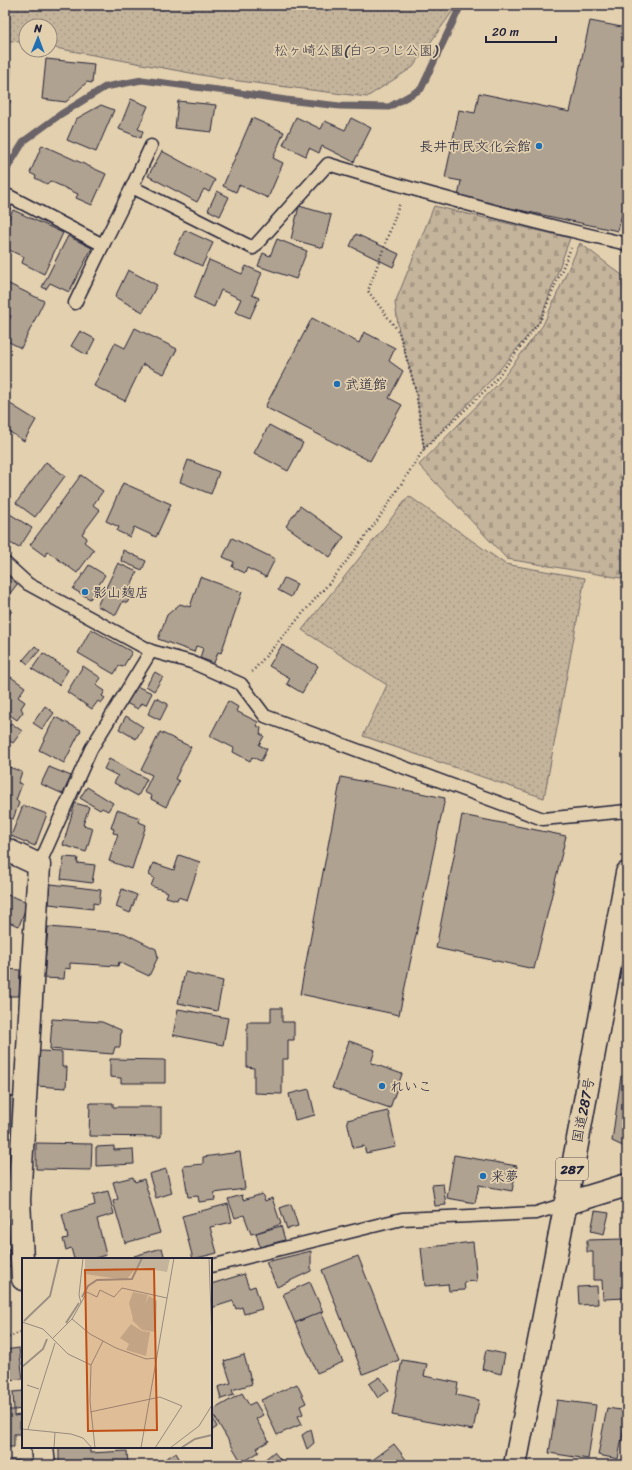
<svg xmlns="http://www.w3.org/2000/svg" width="632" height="1470" font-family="Sriracha,'Klee One',sans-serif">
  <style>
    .green { fill: url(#green-dots); stroke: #736b6b }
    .cemetery { fill: url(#cemetery-stones); stroke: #736b6b }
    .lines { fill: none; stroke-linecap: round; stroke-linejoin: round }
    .stream { stroke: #6b6467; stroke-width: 7 }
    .building { fill: #b0a290; stroke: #22223b }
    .lane-casing { stroke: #22223b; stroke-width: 15 }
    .street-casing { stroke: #22223b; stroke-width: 25 }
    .highway-casing { stroke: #22223b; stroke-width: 25 }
    .path { stroke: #22223b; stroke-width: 2.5; stroke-dasharray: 1 3; stroke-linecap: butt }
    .lane { stroke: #e3d0ae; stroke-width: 12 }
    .street { stroke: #e3d0ae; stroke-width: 22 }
    .highway { stroke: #e3d0ae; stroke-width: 22 }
    .poi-dot { fill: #1f6fb2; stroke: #e3d0ae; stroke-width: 1.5 }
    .labels { text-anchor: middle; stroke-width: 3.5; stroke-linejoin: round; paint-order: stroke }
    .shield { fill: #e3d0ae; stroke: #5c565e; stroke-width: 1 }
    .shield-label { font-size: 13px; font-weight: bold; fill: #22223b }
    .park-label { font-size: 14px; fill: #423f4e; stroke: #e3d0ae }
    .poi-label { font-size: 14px; fill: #22223b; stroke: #e3d0ae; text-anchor: start }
    .street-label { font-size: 14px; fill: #22223b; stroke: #e3d0ae }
    .inset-river { fill: none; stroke: #9c9084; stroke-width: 2 }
    .inset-road { fill: none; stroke: #968a80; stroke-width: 1 }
    .view { fill: #c04e15; fill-opacity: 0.15; stroke: #c04e15; stroke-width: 2 }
    .inset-edge { fill: none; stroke: #22223b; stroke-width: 2 }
  </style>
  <defs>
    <pattern id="green-dots" width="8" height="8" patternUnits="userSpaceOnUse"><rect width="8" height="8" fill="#c4b49b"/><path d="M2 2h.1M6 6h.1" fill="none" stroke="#a89a86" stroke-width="1.8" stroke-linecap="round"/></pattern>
    <pattern id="cemetery-stones" width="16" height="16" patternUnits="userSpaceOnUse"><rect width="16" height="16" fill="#c4b49b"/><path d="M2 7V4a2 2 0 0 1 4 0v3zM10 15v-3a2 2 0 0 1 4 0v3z" fill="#a89a86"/></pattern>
  </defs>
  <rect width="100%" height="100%" fill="#e3d0ae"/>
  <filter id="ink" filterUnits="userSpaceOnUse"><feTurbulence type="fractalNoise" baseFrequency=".025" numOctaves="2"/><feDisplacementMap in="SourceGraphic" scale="8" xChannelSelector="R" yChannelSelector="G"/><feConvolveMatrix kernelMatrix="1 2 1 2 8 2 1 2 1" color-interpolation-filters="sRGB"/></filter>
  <g filter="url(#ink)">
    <!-- green -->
    <g class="green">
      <path d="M5,5H457L413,67L367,97L223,79L50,47V26H26V43L5,40Z"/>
      <path d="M409,496L505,564L585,578L544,798L363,736L387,685L302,630Z"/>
    </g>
    <!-- cemetery -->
    <g class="cemetery">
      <path d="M434,206L570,238L540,321L490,381L424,449L416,391L399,332L395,303Z"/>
      <path d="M580,243L627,279V579L507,559L419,465L499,383L543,325Z"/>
    </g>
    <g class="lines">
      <!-- stream -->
      <path class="stream" d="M5,172L24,141L61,114L105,87L142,80L233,92L286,100L340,106L389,107L421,89L461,5"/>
    </g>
    <!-- building -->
    <g class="building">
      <path d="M590,21L627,28V191L618,231L458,197L461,181L445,178L459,110L475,113L479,93L570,112Z"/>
      <path d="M46,59L94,64L92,83L87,82L66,102L42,99Z"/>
      <path d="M5,66H11L10,103L5,102Z"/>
      <path d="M131,99L148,106L138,129L143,131L141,138L119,129Z"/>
      <path d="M178,101L216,105L212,132L175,128Z"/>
      <path d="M101,105L114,110L96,152L67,140L76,119Z"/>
      <path d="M296,117L321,129L325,121L345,130L351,118L371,128L354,162L322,146L319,153L309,148L306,156L283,145Z"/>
      <path d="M252,118L284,132L273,158L283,163L268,198L239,185L236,192L223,186Z"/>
      <path d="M42,145L106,174L92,205L76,198L78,194L50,181L47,184L35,178L36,176L30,173Z"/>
      <path d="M162,151L215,180L209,192L204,189L197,202L148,176Z"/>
      <path d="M217,191L229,197L220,216L208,210Z"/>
      <path d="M299,206L331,215L323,248L291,239Z"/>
      <path d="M13,210L63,233L44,274L22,263L24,257L5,248V226Z"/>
      <path d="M185,230L213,243L202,266L174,253Z"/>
      <path d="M356,234L399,254L393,267L350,246Z"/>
      <path d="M68,236L92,248L69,292L50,283L46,289L42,287Z"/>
      <path d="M277,239L307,251L296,279L258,266L263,253L270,256Z"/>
      <path d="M209,260L242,274L246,266L262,273L252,295L259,298L250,318L235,312L241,299L221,290L214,307L194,298Z"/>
      <path d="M128,270L157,285L143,312L115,297Z"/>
      <path d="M5,282L44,301L21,348L5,340V328L11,316L5,313Z"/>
      <path d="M312,318L359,343L364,332L395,348L389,361L403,371L389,398L402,405L370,461L265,407Z"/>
      <path d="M135,328L177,349L164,374L143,364L125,401L94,386L115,343L125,348Z"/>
      <path d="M80,331L95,339L87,355L71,346Z"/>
      <path d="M7,402L36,420L24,441L5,429V406Z"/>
      <path d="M269,425L303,443L288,471L254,453Z"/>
      <path d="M188,460L219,472L211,494L180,482Z"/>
      <path d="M46,462L65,476L35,517L16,503Z"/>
      <path d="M81,475L103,491L93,505L100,510L82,534L87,538L84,542L94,550L77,573L47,551L45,556L30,545Z"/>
      <path d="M123,483L171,504L156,537L134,527L130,537L117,531L119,527L106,521Z"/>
      <path d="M300,506L344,537L330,557L286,526Z"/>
      <path d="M10,514L32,528L19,548L5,540V521Z"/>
      <path d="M232,538L275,559L266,577L247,568L245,573L232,567L234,562L223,557Z"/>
      <path d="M123,550L146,561L142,570L121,561Z"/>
      <path d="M118,563L137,572L128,592L132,594L127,603L123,601L116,615L97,606Z"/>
      <path d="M89,565L105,575L90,599L73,589Z"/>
      <path d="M5,572L18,583L8,596L11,599L5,605Z"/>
      <path d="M200,577L242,592L221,653L218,652L214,663L200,658L203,648L196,646L194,652L158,639L167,615L180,604L190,607Z"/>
      <path d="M284,578L297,584L291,597L278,590Z"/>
      <path d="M5,606L12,611L5,619Z"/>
      <path d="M91,629L132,652L123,667L119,666L114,674L78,653Z"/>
      <path d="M282,645L318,666L302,693L287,684L290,678L269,666Z"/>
      <path d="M35,646L40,650L28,664L23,660Z"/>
      <path d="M43,653L68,670L59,685L32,669Z"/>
      <path d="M83,666L101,678L96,685L105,691L102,696L105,698L101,703L98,701L92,709L67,692Z"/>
      <path d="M155,672L163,677L154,691L146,686Z"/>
      <path d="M8,675L25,687L18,697L25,702L21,708L23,712L17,720L7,713L5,716V680Z"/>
      <path d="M134,685L152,693L146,705L141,703L138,709L126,703Z"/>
      <path d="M156,698L168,704L160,720L148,714Z"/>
      <path d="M228,701L238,707L236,711L258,722L257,726L261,728L260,734L264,736L259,745L267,749L261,761L252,757L250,761L233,752L234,748L210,736Z"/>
      <path d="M45,706L54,713L42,729L33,723Z"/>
      <path d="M126,716L143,727L136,739L119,729Z"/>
      <path d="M55,717L81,730L64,763L39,750Z"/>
      <path d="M11,723L22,731L13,743L5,738V732Z"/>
      <path d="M160,732L191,747L175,779L179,781L166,807L151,799L152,796L144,792L152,775L141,770Z"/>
      <path d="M109,759L147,779L138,796L114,783L118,776L104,769Z"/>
      <path d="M7,766L22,772L18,783L22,784L16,800L19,803L13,819L5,817V772Z"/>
      <path d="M49,767L71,776L63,794L41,784Z"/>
      <path d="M341,777L445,798L399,1015L300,994Z"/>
      <path d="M87,787L113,803L108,811L102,808L100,810L80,798Z"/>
      <path d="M75,803L89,807L83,825L93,828L86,852L63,845Z"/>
      <path d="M23,805L47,814L35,846L11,836Z"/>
      <path d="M117,810L140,818L139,822L146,825L132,869L109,861L118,834L113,833L114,829L111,828Z"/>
      <path d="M462,815L566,836L534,969L436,948Z"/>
      <path d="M179,855L200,862L187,900L178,897L177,900L166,897L168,892L151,886L154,878L149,875L153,863L174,870Z"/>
      <path d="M64,857L78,858L77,863L95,865L92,883L61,879Z"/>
      <path d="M51,884L101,890L99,904L93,903V909L49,904Z"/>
      <path d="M122,889L137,895L130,913L116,907Z"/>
      <path d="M8,895L28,902L19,926L5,921V901Z"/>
      <path d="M48,927L124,933L156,949L158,957L149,976L119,962L118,966L70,963V969L65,968L64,979L44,978Z"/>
      <path d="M5,969L20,970L19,996H5Z"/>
      <path d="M185,972L223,981L217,1011L178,1003Z"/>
      <path d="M5,1001H8L6,1026H5Z"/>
      <path d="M271,1008H282V1022H294V1040H288V1059H282V1094L254,1093V1068L247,1067V1022H271Z"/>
      <path d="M178,1009L228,1018L223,1045L173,1035Z"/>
      <path d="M52,1019L102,1022L121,1030L120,1047H115L113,1054L50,1049Z"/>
      <path d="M349,1041L375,1050L371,1063L402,1074L390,1108L332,1088Z"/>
      <path d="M39,1051L62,1052V1067H67L66,1088L37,1086Z"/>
      <path d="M110,1059L165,1060V1083H121V1078L110,1077Z"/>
      <path d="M621,1076L627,1078V1148L612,1141Z"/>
      <path d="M309,1089L315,1115L295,1120L289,1094Z"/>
      <path d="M5,1096L17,1097L13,1129L5,1128Z"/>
      <path d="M90,1103H113V1107H161V1137L89,1136Z"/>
      <path d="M388,1111L396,1147L366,1153L364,1146L353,1148L347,1120Z"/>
      <path d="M36,1143L92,1144L91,1170L36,1169Z"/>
      <path d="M114,1146V1150L133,1149L134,1164L96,1166V1147Z"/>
      <path d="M240,1152L245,1189L214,1193L215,1200L199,1202L198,1196L188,1197L183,1166L203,1164V1157Z"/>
      <path d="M454,1155L517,1166L512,1191L479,1185L475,1203L447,1198Z"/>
      <path d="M166,1169L172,1193L156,1198L149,1174Z"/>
      <path d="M133,1177L135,1182L144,1179L160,1233L125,1243L113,1201L118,1199L113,1182Z"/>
      <path d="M443,1184L446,1205L435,1206L432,1185Z"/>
      <path d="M108,1191L114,1214L97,1219L106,1255L92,1259H74L71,1248L66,1250L63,1239L68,1238L62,1214L95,1205L93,1195Z"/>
      <path d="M262,1194L265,1201L272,1198L281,1224L256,1233L251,1234L244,1215L235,1218L228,1199L242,1195L243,1200Z"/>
      <path d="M228,1204L232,1222L210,1227L217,1253L193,1259L182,1216Z"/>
      <path d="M291,1204L298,1226L287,1229L280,1208Z"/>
      <path d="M595,1211L609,1213L604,1234L591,1231Z"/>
      <path d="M281,1226L285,1240L260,1247L256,1233Z"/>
      <path d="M623,1239V1257H627V1298L603,1299L602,1280H593V1252H587V1240Z"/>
      <path d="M473,1242L477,1281L464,1282L465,1290L449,1291L448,1284L425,1286L421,1248Z"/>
      <path d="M5,1248H8L11,1266L5,1267Z"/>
      <path d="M162,1248L165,1259H134V1256Z"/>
      <path d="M311,1251V1271L277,1287L266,1262Z"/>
      <path d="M358,1256L399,1360L363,1374L322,1270Z"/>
      <path d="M244,1274L249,1288L255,1286L262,1309L244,1314L242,1307L236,1309L233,1301L211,1308V1284Z"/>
      <path d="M310,1282L323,1312L295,1323L283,1294Z"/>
      <path d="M597,1286L598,1304L579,1305L578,1287Z"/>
      <path d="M321,1312L343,1362L317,1373L295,1323Z"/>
      <path d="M19,1348L23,1379L5,1380V1350Z"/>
      <path d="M486,1350L505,1354L501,1374L482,1369Z"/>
      <path d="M244,1355L252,1384L232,1390L234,1395L221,1399L218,1387L231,1383L224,1361Z"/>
      <path d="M402,1360L427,1364L424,1376L458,1383L456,1395L479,1400L473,1430L392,1415Z"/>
      <path d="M380,1377L389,1390L378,1398L369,1384Z"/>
      <path d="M297,1384L306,1403L300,1406L303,1414L298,1416L302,1424L277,1435L261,1400Z"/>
      <path d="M23,1391V1409L14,1410L13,1392Z"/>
      <path d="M242,1393L249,1405L255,1402L263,1415L256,1419L269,1441L257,1448L259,1452L242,1463L211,1411Z"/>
      <path d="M557,1400L596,1405L588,1459L549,1453Z"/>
      <path d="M607,1408L627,1411L618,1459L598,1455Z"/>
      <path d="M5,1410H14V1416L20,1415V1434H14V1447H5Z"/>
      <path d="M211,1414L217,1427L211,1431Z"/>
      <path d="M311,1429L314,1443L307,1449L302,1435Z"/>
      <path d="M394,1444L408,1462L404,1465H366Z"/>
      <path d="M59,1447H90V1453L127,1451L128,1465H59Z"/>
      <path d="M274,1452L285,1465H258Z"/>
      <path d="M176,1453L183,1465H166L163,1460Z"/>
      <path d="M5,1460L35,1461V1465H5Z"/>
    </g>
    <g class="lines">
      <!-- lane casing -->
      <g class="lane-casing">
        <g id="lane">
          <path d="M132,187L151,146"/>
          <path d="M5,204L9,196L103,245L132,187L253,248L328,164C427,194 526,221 627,244"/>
          <path d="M75,303L103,245"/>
          <path d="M5,563L28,584L151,651L191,662L241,684L265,716L543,819L627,811"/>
          <path d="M39,865L91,749L151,651"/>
          <path d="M211,1266L402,1219L536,1213L565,1204"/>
        </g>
      </g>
      <!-- street casing -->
      <g class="street-casing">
        <g id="street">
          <path d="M5,849L39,865L19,1200L23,1279"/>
          <path d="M565,1204L627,1185"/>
          <path d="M42,1447L44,1465"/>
        </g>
      </g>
      <!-- highway casing -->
      <g class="highway-casing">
        <path id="highway" d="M515,1465L570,1182L627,873"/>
      </g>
      <!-- path -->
      <g class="path">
        <path d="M424,449L493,383L540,321L571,248"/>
        <path d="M252,672L336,575L377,521L424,449L416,391L399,332L368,291L400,203"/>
        <path d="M5,1339L23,1331"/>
      </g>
      <!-- lane -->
      <use href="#lane" class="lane"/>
      <!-- street -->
      <use href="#street" class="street"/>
      <!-- highway -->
      <use href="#highway" class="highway"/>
    </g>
  </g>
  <!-- markers -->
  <g class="poi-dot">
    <circle cx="539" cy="146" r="4"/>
    <circle cx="337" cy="384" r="4"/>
    <circle cx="85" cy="592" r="4"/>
    <circle cx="382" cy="1086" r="4"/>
    <circle cx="483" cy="1176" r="4"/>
  </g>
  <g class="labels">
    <!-- shield labels -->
    <rect class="shield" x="556" y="1158" width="32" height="22" rx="3"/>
    <g class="shield-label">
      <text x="572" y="1174">287</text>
    </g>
    <!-- park labels -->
    <g class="park-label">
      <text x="356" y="55">松ヶ崎公園(白つつじ公園)</text>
    </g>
    <!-- poi labels -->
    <g class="poi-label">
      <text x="531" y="151" text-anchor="end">長井市民文化会館</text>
      <text x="345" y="389">武道館</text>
      <text x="93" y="597">影山麹店</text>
      <text x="390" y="1091">れいこ</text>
      <text x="491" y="1181">来夢</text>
    </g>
    <!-- street labels -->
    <g class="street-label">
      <text transform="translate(583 1110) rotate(-79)" y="5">国道287号</text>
    </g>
  </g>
  <!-- overview -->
  <g transform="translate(22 1258)">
    <rect width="190" height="190" fill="#e3d0ae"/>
    <path d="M63,0H148L145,14L115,9L104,22L63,16ZM109,66L120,73L128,74L124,98L104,92L107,86L98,80Z" fill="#c4b49b"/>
    <path d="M111,34L126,37L123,46L127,38L135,43L134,74L120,72L110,62L123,47L111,61L107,45Z" fill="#c4b49b"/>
    <path class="inset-river" d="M60,39L66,28L75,22L110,21L120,0M2,63L28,38L37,0M44,65L57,45M0,109L21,91L25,81M159,190L173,181L190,177"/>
    <path class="inset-road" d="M187,0L190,82M59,45L65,34L75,39L78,32L92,39L100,30L145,40M50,61L68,76L94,90L124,101L135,100M0,64L21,71L46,96L69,107L68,143L73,190M30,81L50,61L59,45L57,37L61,0M69,107L81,83M5,127L17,131M68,154L138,139L160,148L133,190M0,171L49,176L61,180L70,190M6,171L33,85M32,190L33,174M119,190L152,0M148,190L177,168L190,147"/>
    <path class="view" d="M132,11L135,172L66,173L63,12Z"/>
    <rect width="190" height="190" class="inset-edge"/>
  </g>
  <!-- margin -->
  <rect width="632" height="1470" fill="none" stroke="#e3d0ae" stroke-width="20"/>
  <rect x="10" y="10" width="612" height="1450" fill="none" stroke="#22223b" stroke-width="1.5" filter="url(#ink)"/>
  <!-- north arrow -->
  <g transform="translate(38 38) rotate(1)"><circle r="19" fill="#e3d0ae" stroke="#968a80"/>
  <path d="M0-3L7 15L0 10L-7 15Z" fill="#1f6fb2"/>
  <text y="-6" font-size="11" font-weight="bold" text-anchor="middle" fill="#22223b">N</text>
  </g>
  <!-- scale -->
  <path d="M486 36v6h70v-6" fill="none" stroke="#22223b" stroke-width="2"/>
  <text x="492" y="36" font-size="12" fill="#22223b" stroke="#e3d0ae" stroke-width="3" paint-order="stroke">20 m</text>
</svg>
